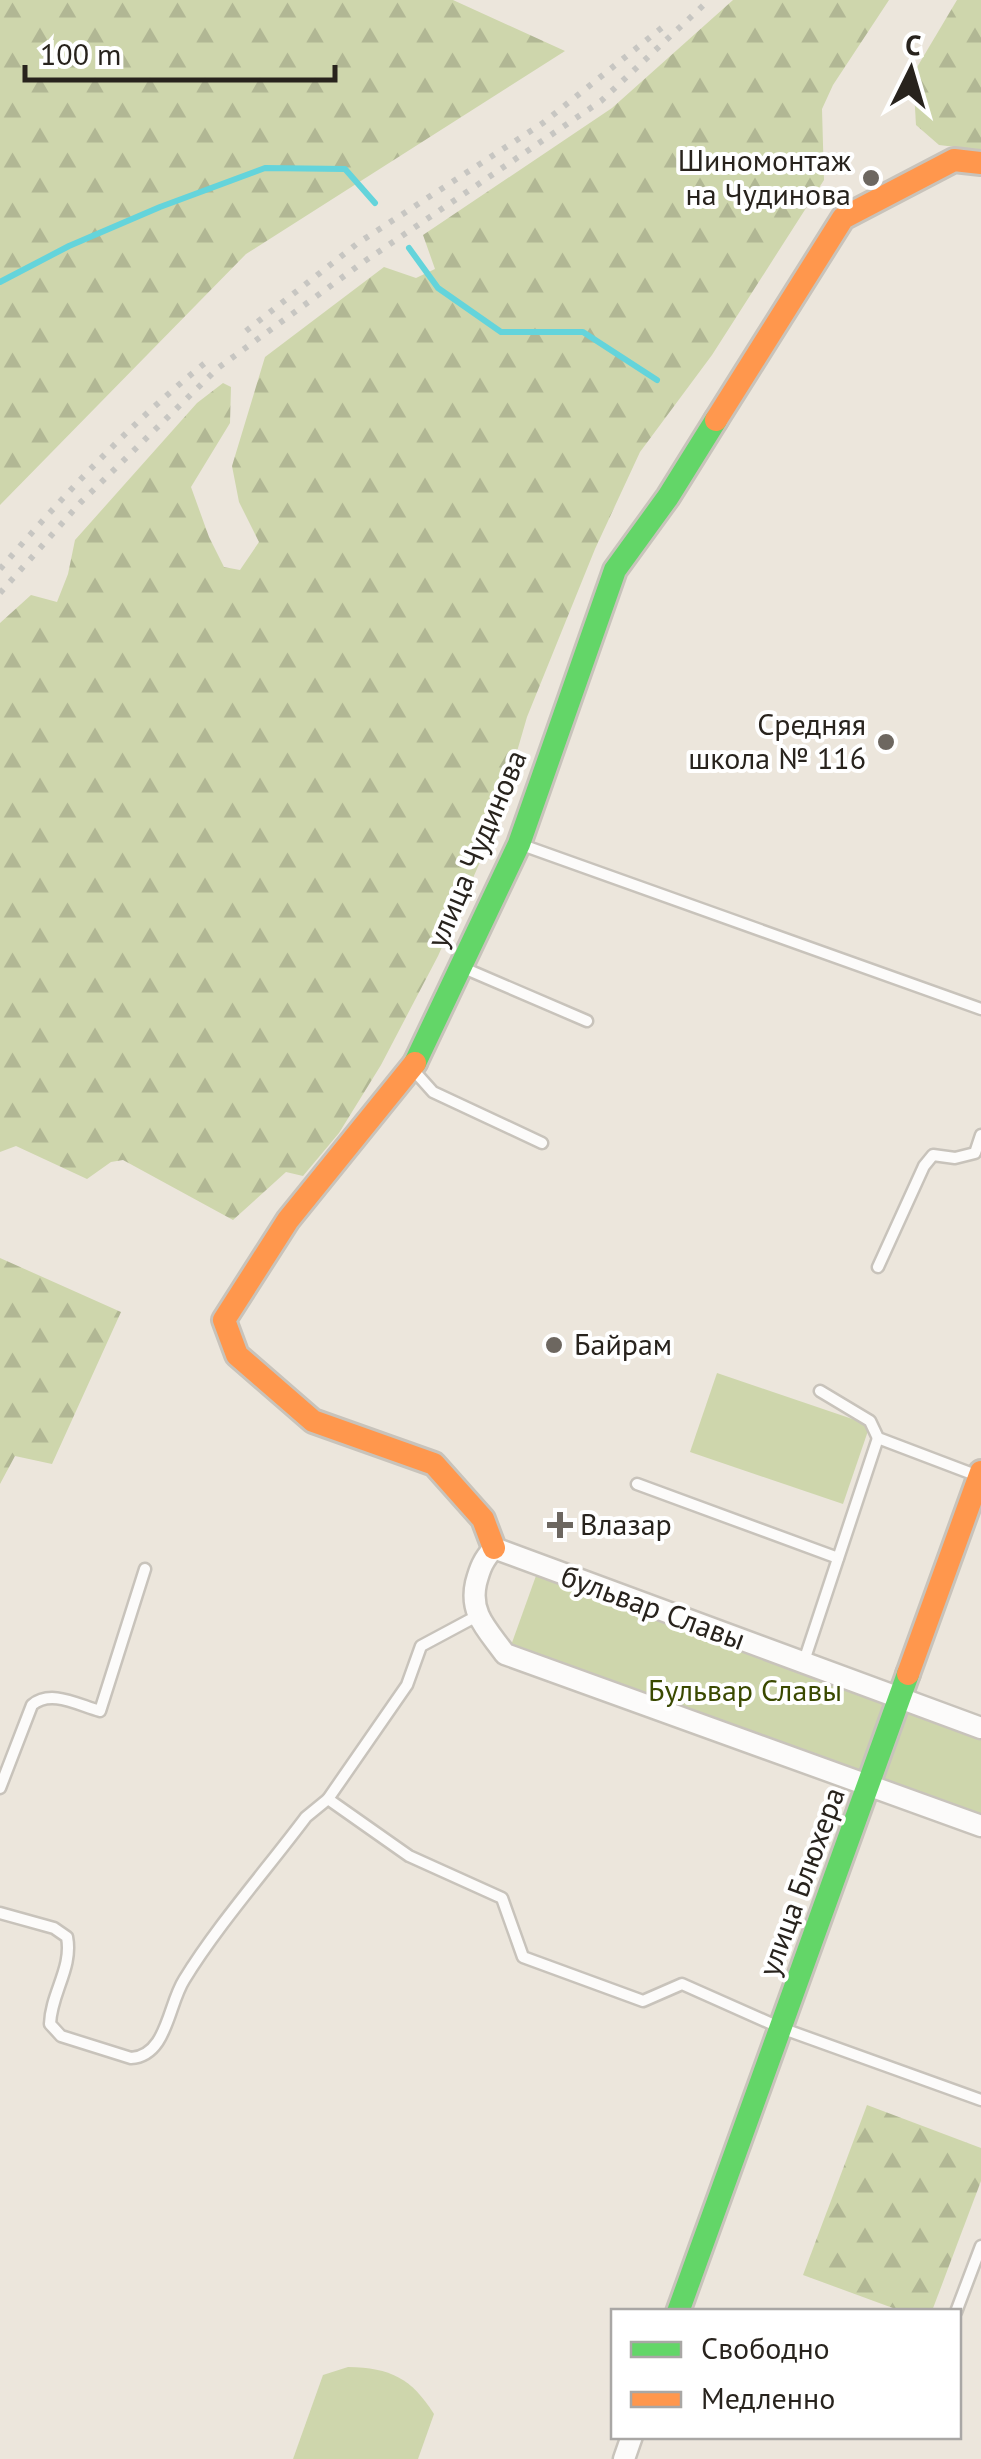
<svg xmlns="http://www.w3.org/2000/svg" width="981" height="2459" font-family="'PT Sans',sans-serif">
  <style>
    .forest { fill: url(#forest-firs) }
    .park { fill: #ced6ac }
    .lines { fill: none; stroke-linecap: round; stroke-linejoin: round }
    .stream { stroke: #64d4db; stroke-width: 6 }
    .lane-casing { stroke: #c8c3bb; stroke-width: 15 }
    .street-casing { stroke: #c8c3bb; stroke-width: 25 }
    .fast-casing { stroke: #c8c3bb; stroke-width: 28 }
    .slow-casing { stroke: #c8c3bb; stroke-width: 28 }
    .lane { stroke: #fcfbfa; stroke-width: 10 }
    .street { stroke: #fcfbfa; stroke-width: 20 }
    .fast { stroke: #63d668; stroke-width: 22 }
    .slow { stroke: #ff974d; stroke-width: 22 }
    .rail { stroke: #c7c6c2; stroke-width: 6; stroke-dasharray: 5 10; stroke-linecap: butt }
    .poi-dot { fill: #6d6760; stroke: #fff; stroke-width: 4 }
    .labels { text-anchor: middle; stroke-width: 8; stroke-linejoin: round; paint-order: stroke }
    .poi-label { font-size: 30px; fill: #28231d; stroke: #fff; text-anchor: end }
    .street-label { font-size: 30px; fill: #28231d; stroke: #fff }
    .park-label { font-size: 30px; fill: #3a4900; stroke: #fff }
  </style>
  <defs>
    <pattern id="forest-firs" width="22" height="20" patternUnits="userSpaceOnUse" patternTransform="scale(2.5)"><rect width="22" height="20" fill="#ced6ac"/><path d="M5 1l3.5 6h-7zM16 11l3.5 6h-7z" fill="#b1b794"/></pattern>
  </defs>
  <rect width="100%" height="100%" fill="#ece6dc"/>
  <!-- forest -->
  <g class="forest">
    <path d="M0,0H453L565,51L246,254L0,505Z"/>
    <path d="M733,0H889L833,85L822,109L824,180L712,355L640,452L595,549L527,717L494,831L438,956L381,1065L339,1133L303,1176L286,1172L233,1220L123,1160L111,1162L87,1179L16,1146L0,1152V623L31,595L57,602L68,574L75,540L197,403L223,383L231,387L230,423L191,487L209,537L224,567L240,570L259,542L239,502L232,466L265,357L384,267L416,278L435,269L423,235L612,108Z"/>
    <path d="M957,0H981V150L939,145L916,125L913,74Z"/>
    <path d="M0,1258L121,1312L52,1464L15,1456L0,1484Z"/>
    <path d="M867,2105L981,2148V2181L932,2311H901L803,2275Z"/>
  </g>
  <!-- park -->
  <g class="park">
    <path d="M717,1373L870,1425L843,1504L690,1452Z"/>
    <path d="M537,1573L981,1732V1820L509,1651Z"/>
    <path d="M348,2367C391,2368 411,2378 434,2414L418,2459H293L323,2375Z"/>
  </g>
  <g class="lines">
    <!-- stream -->
    <g class="stream">
      <path d="M409,248L438,288L501,332H583L657,380"/>
      <path d="M0,282L69,246L160,207L265,168L345,169L375,203"/>
    </g>
    <!-- lane casing -->
    <g class="lane-casing">
      <g id="lane">
        <path d="M525,846L981,1009"/>
        <path d="M466,969L587,1021"/>
        <path d="M416,1073L433,1092L542,1143"/>
        <path d="M878,1267L924,1166L933,1155L955,1158L975,1153L981,1135"/>
        <path d="M820,1391L870,1421L878,1438L978,1476"/>
        <path d="M637,1484L838,1558"/>
        <path d="M477,1616L421,1646L407,1685L328,1799L409,1856L502,1898L523,1957L643,2001L682,1984L781,2028L981,2100"/>
        <path d="M803,1664L878,1438"/>
        <path d="M0,1788L32,1705C51,1689 78,1705 100,1711L145,1569"/>
        <path d="M0,1913L54,1928L67,1937C73,1968 51,1993 50,2024L61,2036L131,2058C167,2056 168,2005 184,1980C217,1926 267,1869 306,1817L328,1799"/>
        <path d="M956,2312L981,2246"/>
      </g>
    </g>
    <!-- street casing -->
    <g class="street-casing">
      <g id="street">
        <path d="M981,1728L494,1548C483,1560 480,1568 476,1583C469,1614 488,1630 505,1654L981,1826"/>
        <path d="M624,2459L632,2436"/>
      </g>
    </g>
    <!-- fast casing -->
    <g class="fast-casing">
      <g id="fast">
        <path d="M415,1063L519,844L615,570L668,497L716,420"/>
        <path d="M678,2312L908,1674"/>
      </g>
    </g>
    <!-- slow casing -->
    <g class="slow-casing">
      <g id="slow">
        <path d="M716,420L843,218L954,160L981,163"/>
        <path d="M415,1063L288,1220L224,1320L237,1355L313,1421L434,1464L483,1519L494,1548"/>
        <path d="M908,1674L981,1472"/>
      </g>
    </g>
    <!-- lane -->
    <use href="#lane" class="lane"/>
    <!-- street -->
    <use href="#street" class="street"/>
    <!-- fast -->
    <use href="#fast" class="fast"/>
    <!-- slow -->
    <use href="#slow" class="slow"/>
    <!-- rail -->
    <g class="rail">
      <path d="M246,331L358,243L543,123L669,22"/>
      <path d="M0,569C65,494 132,421 210,359"/>
      <path d="M0,593L81,502L218,368L362,263L601,101L709,0"/>
    </g>
  </g>
  <!-- markers -->
  <g class="poi-dot">
    <circle cx="871" cy="178" r="10"/>
    <circle cx="886" cy="742" r="10"/>
    <circle cx="554" cy="1345" r="10"/>
    <path d="M555 1510h10v10h10v10h-10v10h-10v-10h-10v-10h10z"/>
  </g>
  <g class="labels">
    <!-- poi labels -->
    <g class="poi-label">
      <text x="851" y="171">Шиномонтаж<tspan x="851" dy="34">на Чудинова</tspan></text>
      <text x="866" y="735">Средняя<tspan x="866" dy="34">школа № 116</tspan></text>
      <text x="574" y="1355" text-anchor="start">Байрам</text>
      <text x="580" y="1535" text-anchor="start">Влазар</text>
    </g>
    <!-- street labels -->
    <g class="street-label">
      <text transform="translate(477 849) rotate(-67)" y="10">улица Чудинова</text>
      <text transform="translate(653 1608) rotate(20)" y="10">бульвар Славы</text>
      <text transform="translate(802 1882) rotate(-70)" y="10">улица Блюхера</text>
    </g>
    <!-- park labels -->
    <g class="park-label">
      <text x="745" y="1701">Бульвар Славы</text>
    </g>
  </g>
  <!-- legend -->
  <rect x="611" y="2309" width="350" height="130" fill="#ffffff" stroke="#a9a7a5" stroke-width="2.5"/>
  <rect x="631" y="2342" width="50" height="15" fill="#63d668" stroke="#a9a7a5" stroke-width="2.5"/>
  <text x="701" y="2359" font-size="30" fill="#28231d">Свободно</text>
  <rect x="631" y="2392" width="50" height="15" fill="#ff974d" stroke="#a9a7a5" stroke-width="2.5"/>
  <text x="701" y="2409" font-size="30" fill="#28231d">Медленно</text>
  <!-- north arrow -->
  <g transform="translate(911 70) rotate(5)" stroke="#ffffff" stroke-width="8" paint-order="stroke">
  <path d="M0-8L18 38L0 25L-18 38Z" fill="#28231d"/>
  <text y="-15" font-size="28" font-weight="bold" text-anchor="middle" fill="#28231d">С</text>
  </g>
  <!-- scale -->
  <path d="M25 65v15h310v-15" fill="none" stroke="#28231d" stroke-width="5"/>
  <text x="40" y="65" font-size="30" fill="#28231d" stroke="#ffffff" stroke-width="8" paint-order="stroke">100 m</text>
</svg>
